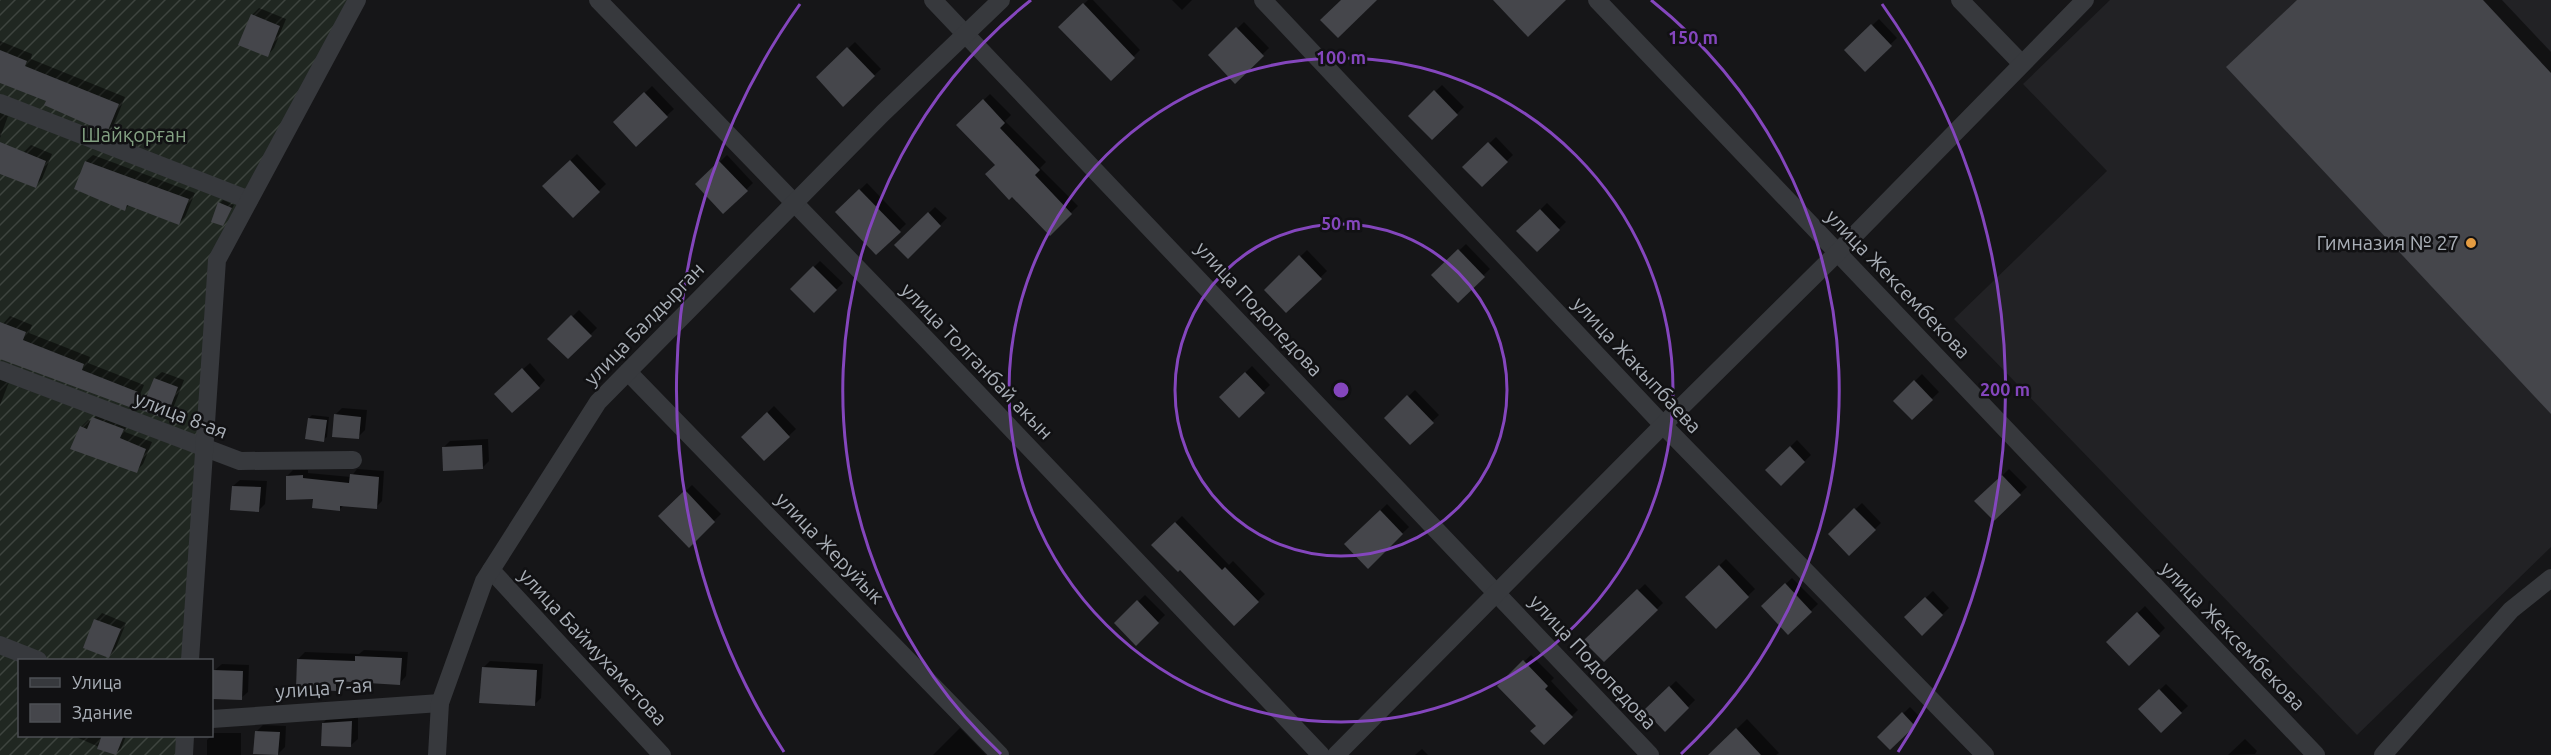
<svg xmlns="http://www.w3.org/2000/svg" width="2551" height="755" font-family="Ubuntu,sans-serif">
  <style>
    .built { fill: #222225 }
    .garden { fill: url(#garden-furrows) }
    .shadow { fill: #0007 }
    .building { fill: #45464b }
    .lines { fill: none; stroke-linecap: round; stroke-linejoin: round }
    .minor { stroke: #37393d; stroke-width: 18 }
    .ring { fill: none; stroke: #8446bd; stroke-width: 3 }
    .poi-dot { fill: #e49c42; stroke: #111113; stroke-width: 2 }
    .labels { text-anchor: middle; stroke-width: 5; stroke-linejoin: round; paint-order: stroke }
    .park-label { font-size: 20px; fill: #83a082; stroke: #111113 }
    .poi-label { font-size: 20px; fill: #a9afb7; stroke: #111113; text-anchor: end }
    .street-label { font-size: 20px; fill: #a9afb7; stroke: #111113 }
    .centre { fill: #8446bd; stroke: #111113; stroke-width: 3 }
    .ring-label { font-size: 18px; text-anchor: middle; font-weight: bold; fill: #8446bd; stroke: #111113; stroke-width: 5; stroke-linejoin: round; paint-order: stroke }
  </style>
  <defs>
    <pattern id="garden-furrows" width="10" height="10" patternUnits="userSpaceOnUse" patternTransform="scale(1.5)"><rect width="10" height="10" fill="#202721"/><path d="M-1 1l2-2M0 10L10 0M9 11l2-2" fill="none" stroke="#3e443f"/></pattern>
  </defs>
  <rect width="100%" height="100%" fill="#161618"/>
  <!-- built -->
  <path class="built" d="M2110,0H2551V547L2357,735L1954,319L2107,171L2023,84Z"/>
  <!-- garden -->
  <path class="garden" d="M0,0H365L225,249L188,660H20V736H181L179,755H0Z"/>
  <!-- shadow -->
  <g class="shadow">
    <path d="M1088,0H1093L1140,50L1111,79L1061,27Z"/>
    <path d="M1172,0H1192L1182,10Z"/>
    <path d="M2298,0H2502L2551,52V412Z"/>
    <path d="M259,8L286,19L274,48L268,55L252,15Z"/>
    <path d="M1879,19L1897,38L1865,69L1846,50Z"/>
    <path d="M1244,22L1269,48L1235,81L1210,55Z"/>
    <path d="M0,41L32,54L31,59L125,97L114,124L107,131L48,100L0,81Z"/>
    <path d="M855,42L881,69L844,104L818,77Z"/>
    <path d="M1442,85L1464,107L1432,138L1410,116Z"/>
    <path d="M652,86L674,109L636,144L615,122Z"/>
    <path d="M990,94L1011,115L1005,121L1046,162L1040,168L1078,206L1050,233L1012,195L997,164L958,125Z"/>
    <path d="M0,113L8,116L0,138Z"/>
    <path d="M1496,137L1513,155L1482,185L1465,167Z"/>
    <path d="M31,145L52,154L42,179L35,186L24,152Z"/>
    <path d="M577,154L606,184L573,216L544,186Z"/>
    <path d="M93,155L195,193L185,217L178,224L129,205L125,209L75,189L86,161Z"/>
    <path d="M727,155L753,183L723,212L697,184Z"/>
    <path d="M867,183L906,224L876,253L837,212Z"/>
    <path d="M223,200L234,205L225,221L220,203Z"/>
    <path d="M1547,203L1566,222L1537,250L1519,231Z"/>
    <path d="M935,207L947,218L908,257L896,245Z"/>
    <path d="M1466,244L1490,269L1458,300L1434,275Z"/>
    <path d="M1307,250L1327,271L1286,311L1266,290Z"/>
    <path d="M820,261L843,283L814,311L792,289Z"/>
    <path d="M579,310L597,328L568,357L550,339Z"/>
    <path d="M10,316L32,325L29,333L90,357L88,363L144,385L138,399L131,406L0,358V323L3,324Z"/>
    <path d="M530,363L545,380L539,387H503Z"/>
    <path d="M1252,366L1270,385L1239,415L1221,397Z"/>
    <path d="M0,372L11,377L0,405Z"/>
    <path d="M162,372L184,380L172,411L165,418L155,378Z"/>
    <path d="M1922,374L1939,392L1912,418L1895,401Z"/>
    <path d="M1415,390L1439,415L1410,443L1386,418Z"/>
    <path d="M774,406L796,429L764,459L743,437Z"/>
    <path d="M342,408L367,410L365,430L358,437L335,415Z"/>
    <path d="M100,411L129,422L125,432L152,442L143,464L136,471L81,427L88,420L92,421Z"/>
    <path d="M312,415L329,417L327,437L323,440L309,418Z"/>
    <path d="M488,439L489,461L482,468L443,448L450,441Z"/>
    <path d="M1797,440L1811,455L1781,484L1767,470Z"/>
    <path d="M357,469L384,471L382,501L376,507L344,505L339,510L315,498L287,476L293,470H308V473L351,477Z"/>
    <path d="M2009,469L2027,487L1994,519L1976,501Z"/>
    <path d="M240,480L267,481L265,504L259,510L233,486Z"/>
    <path d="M692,485L721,514L689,545L660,516Z"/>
    <path d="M1862,503L1881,523L1849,554L1830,534Z"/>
    <path d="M1387,504L1409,527L1368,567L1346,544Z"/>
    <path d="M1182,516L1229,565L1233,561L1265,594L1234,624L1180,568L1153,545Z"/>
    <path d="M1726,559L1755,589L1716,627L1687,597Z"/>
    <path d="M1792,578L1818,604L1788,633L1763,606Z"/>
    <path d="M1645,584L1663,603L1604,660L1586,641Z"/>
    <path d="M1933,591L1949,608L1922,634L1906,617Z"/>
    <path d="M1145,595L1165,615L1136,644L1116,623Z"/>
    <path d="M2145,606L2165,628L2129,664L2108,642Z"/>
    <path d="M102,613L126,623L115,650L109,657L96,620Z"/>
    <path d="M364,650L408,652L406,676L400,683L342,680L335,689L298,659L305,652L359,654Z"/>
    <path d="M1531,655L1554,678L1551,681L1578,710L1544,743L1538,726L1499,686Z"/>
    <path d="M490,661L543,664L541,698L534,705L483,668Z"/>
    <path d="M222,664L249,665L248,692L241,698L215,670Z"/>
    <path d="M1676,681L1695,700L1665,730L1646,710Z"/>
    <path d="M2166,684L2188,706L2161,731L2140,709Z"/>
    <path d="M1910,707L1921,718L1890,748L1879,737Z"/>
    <path d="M358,715V739L351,745L323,723L330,716Z"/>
    <path d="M1747,719L1779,753L1776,755H1710Z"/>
    <path d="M263,725L286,726L285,747L278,754L256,732Z"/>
    <path d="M960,728L986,755H933Z"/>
    <path d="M214,733H241V755H207V740Z"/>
    <path d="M74,736H126L121,749L115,754Z"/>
    <path d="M2245,739L2257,751L2255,754L2228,755Z"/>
    <path d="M1422,749L1428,755H1415Z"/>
  </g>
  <!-- building -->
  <g class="building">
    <path d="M1341,0H1377L1338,38L1320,20Z"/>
    <path d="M1493,0H1566L1528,37Z"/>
    <path d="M2297,0H2483L2551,73V414L2226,67Z"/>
    <path d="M1083,3L1135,58L1111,81L1058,27Z"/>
    <path d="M251,14L280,26L268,57L238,45Z"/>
    <path d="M1871,24L1892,46L1865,72L1844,50Z"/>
    <path d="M1236,27L1264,56L1235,84L1208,55Z"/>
    <path d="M847,47L875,76L843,107L816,77Z"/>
    <path d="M0,50L27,61L25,66L119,104L107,133L44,105L46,101L0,83Z"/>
    <path d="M1434,90L1458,115L1432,140L1408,116Z"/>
    <path d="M644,92L668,117L636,147L613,122Z"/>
    <path d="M983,99L1005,123L1000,128L1040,170L1035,175L1072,214L1050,236L1012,197L1009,200L985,174L995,165L956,125Z"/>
    <path d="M0,142L46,161L36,188L0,174Z"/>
    <path d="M1488,142L1508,162L1482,187L1462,167Z"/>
    <path d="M570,160L600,192L573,218L542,186Z"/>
    <path d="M85,161L189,199L179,225L127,205L125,211L74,189Z"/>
    <path d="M719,161L748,191L723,214L695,184Z"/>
    <path d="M859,189L901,232L876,255L835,212Z"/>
    <path d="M218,202L232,208L223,226L211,222Z"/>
    <path d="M1540,209L1560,230L1537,252L1516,231Z"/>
    <path d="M928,212L941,226L908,259L894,245Z"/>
    <path d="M1458,249L1485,277L1458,303L1431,275Z"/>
    <path d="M1299,255L1322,279L1286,313L1264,290Z"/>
    <path d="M813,266L837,290L814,313L790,289Z"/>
    <path d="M571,315L592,336L568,359L547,339Z"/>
    <path d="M0,322L26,332L23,340L84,364L82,370L138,392L132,408L0,359Z"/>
    <path d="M522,368L540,388L512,413L494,394Z"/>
    <path d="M1245,372L1265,393L1239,418L1219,397Z"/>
    <path d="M154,378L178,387L166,419L141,410Z"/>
    <path d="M1914,380L1933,400L1912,420L1893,401Z"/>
    <path d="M1407,395L1434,423L1410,445L1384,418Z"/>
    <path d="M767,412L790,437L764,461L741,437Z"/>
    <path d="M334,414L361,417L359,439L332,437Z"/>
    <path d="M92,417L124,429L120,438L146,449L137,473L70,449L80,426L87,429Z"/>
    <path d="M308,418L327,420L324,442L305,439Z"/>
    <path d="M482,445L483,469L443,471L442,447Z"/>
    <path d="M1790,446L1805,462L1781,486L1765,470Z"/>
    <path d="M350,474L379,477L377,509L340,506V511L312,508L313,499L286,500V476L303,475V478L349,483Z"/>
    <path d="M2002,475L2021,495L1994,521L1974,501Z"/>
    <path d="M232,486L261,487L259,512L230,510Z"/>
    <path d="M685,490L715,522L689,548L658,516Z"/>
    <path d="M1854,508L1876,530L1849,556L1828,534Z"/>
    <path d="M1380,510L1403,534L1368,569L1344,544Z"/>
    <path d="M1175,522L1222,570L1225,567L1259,602L1234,626L1180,570L1178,572L1151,545Z"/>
    <path d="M1719,565L1749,597L1716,629L1685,597Z"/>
    <path d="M1785,583L1812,612L1788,635L1761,606Z"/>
    <path d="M1637,589L1658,610L1604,662L1583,641Z"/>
    <path d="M1925,597L1943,615L1922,636L1904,617Z"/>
    <path d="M1137,600L1159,623L1136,646L1114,623Z"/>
    <path d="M2137,612L2160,636L2129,666L2106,642Z"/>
    <path d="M94,619L121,629L109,658L83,648Z"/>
    <path d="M355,656L402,658L400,685L336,681V691L296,689L297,659L355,661Z"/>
    <path d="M1523,660L1548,686L1545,689L1573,717L1544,745L1530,731L1536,726L1497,686Z"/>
    <path d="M482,667L537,670L535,706L479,703Z"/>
    <path d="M213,670L243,671L242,700L212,699Z"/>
    <path d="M1669,686L1689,708L1665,732L1644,710Z"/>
    <path d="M2159,689L2182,713L2161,733L2138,709Z"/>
    <path d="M1902,712L1915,726L1890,750L1877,737Z"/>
    <path d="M352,721L351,747L321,746L322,723Z"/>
    <path d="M1736,728L1761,755H1708Z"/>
    <path d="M255,731L280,732L278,755L253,754Z"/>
    <path d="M102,735H124L116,755L97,749Z"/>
  </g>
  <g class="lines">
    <!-- minor -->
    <g class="minor">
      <path d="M598,0L928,341L1321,755"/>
      <path d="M933,0L1650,755"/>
      <path d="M1263,0L1663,425L1985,755"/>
      <path d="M1597,0L2316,755"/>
      <path d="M1960,0L2021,63"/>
      <path d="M0,103L249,200"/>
      <path d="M0,370L240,461L353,460"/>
      <path d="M628,372L1000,755"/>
      <path d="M491,570L662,755"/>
      <path d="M0,645L38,660"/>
      <path d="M190,660L217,260L357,0"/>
      <path d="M212,719L440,703"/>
      <path d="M184,755L185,736"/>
      <path d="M437,755L440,703L484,581L598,402L883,113L1001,0"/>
      <path d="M1336,755L1663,425L1837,253L2085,0"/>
      <path d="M2383,755L2511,610L2551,578"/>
    </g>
  </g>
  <!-- distance rings -->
  <g class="ring">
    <circle cx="1341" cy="390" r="166"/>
    <circle cx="1341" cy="390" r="332"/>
    <path d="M1001 754A498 498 0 0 1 1031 0M1651 0A498 498 0 0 1 1681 754"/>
    <path d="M784 752A664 664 0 0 1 800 4M1882 4A664 664 0 0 1 1898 752"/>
  </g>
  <!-- markers -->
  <circle class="poi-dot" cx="2471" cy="243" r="6"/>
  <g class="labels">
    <!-- park labels -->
    <g class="park-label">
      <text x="134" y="142">Шайқорған</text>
    </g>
    <!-- poi labels -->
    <g class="poi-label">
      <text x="2459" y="250">Гимназия № 27</text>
    </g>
    <!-- street labels -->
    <g class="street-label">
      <text transform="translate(1898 284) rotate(46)" y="7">улица Жексембекова</text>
      <text transform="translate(1259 309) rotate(47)" y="7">улица Подопедова</text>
      <text transform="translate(644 324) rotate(-46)" y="7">улица Балдырган</text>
      <text transform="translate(977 361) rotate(46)" y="7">улица Толганбай акын</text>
      <text transform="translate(1637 365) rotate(47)" y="7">улица Жакыпбаева</text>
      <text transform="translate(181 415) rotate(21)" y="7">улица 8-ая</text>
      <text transform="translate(830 548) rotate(46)" y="7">улица Жеруйык</text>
      <text transform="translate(2233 636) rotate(46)" y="7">улица Жексембекова</text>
      <text transform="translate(593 647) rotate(47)" y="7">улица Баймухаметова</text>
      <text transform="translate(1593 662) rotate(47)" y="7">улица Подопедова</text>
      <text transform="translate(324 688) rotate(-4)" y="7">улица 7-ая</text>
    </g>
  </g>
  <circle cx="1341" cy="390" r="9" class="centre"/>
  <g class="ring-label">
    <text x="1693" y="44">150 m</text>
    <text x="1341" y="64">100 m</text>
    <text x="1341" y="230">50 m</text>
    <text x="2005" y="396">200 m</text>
  </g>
  <!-- legend -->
  <rect x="18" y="659" width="195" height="78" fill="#111113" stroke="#4e5055" stroke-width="1.5"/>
  <rect x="30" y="678" width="30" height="9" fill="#37393d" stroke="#4e5055" stroke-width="1.5"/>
  <text x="72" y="689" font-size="18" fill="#a9afb7">Улица</text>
  <rect x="30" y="704" width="30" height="18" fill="#45464b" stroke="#4e5055" stroke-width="1.5"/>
  <text x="72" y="719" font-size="18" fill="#a9afb7">Здание</text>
</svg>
